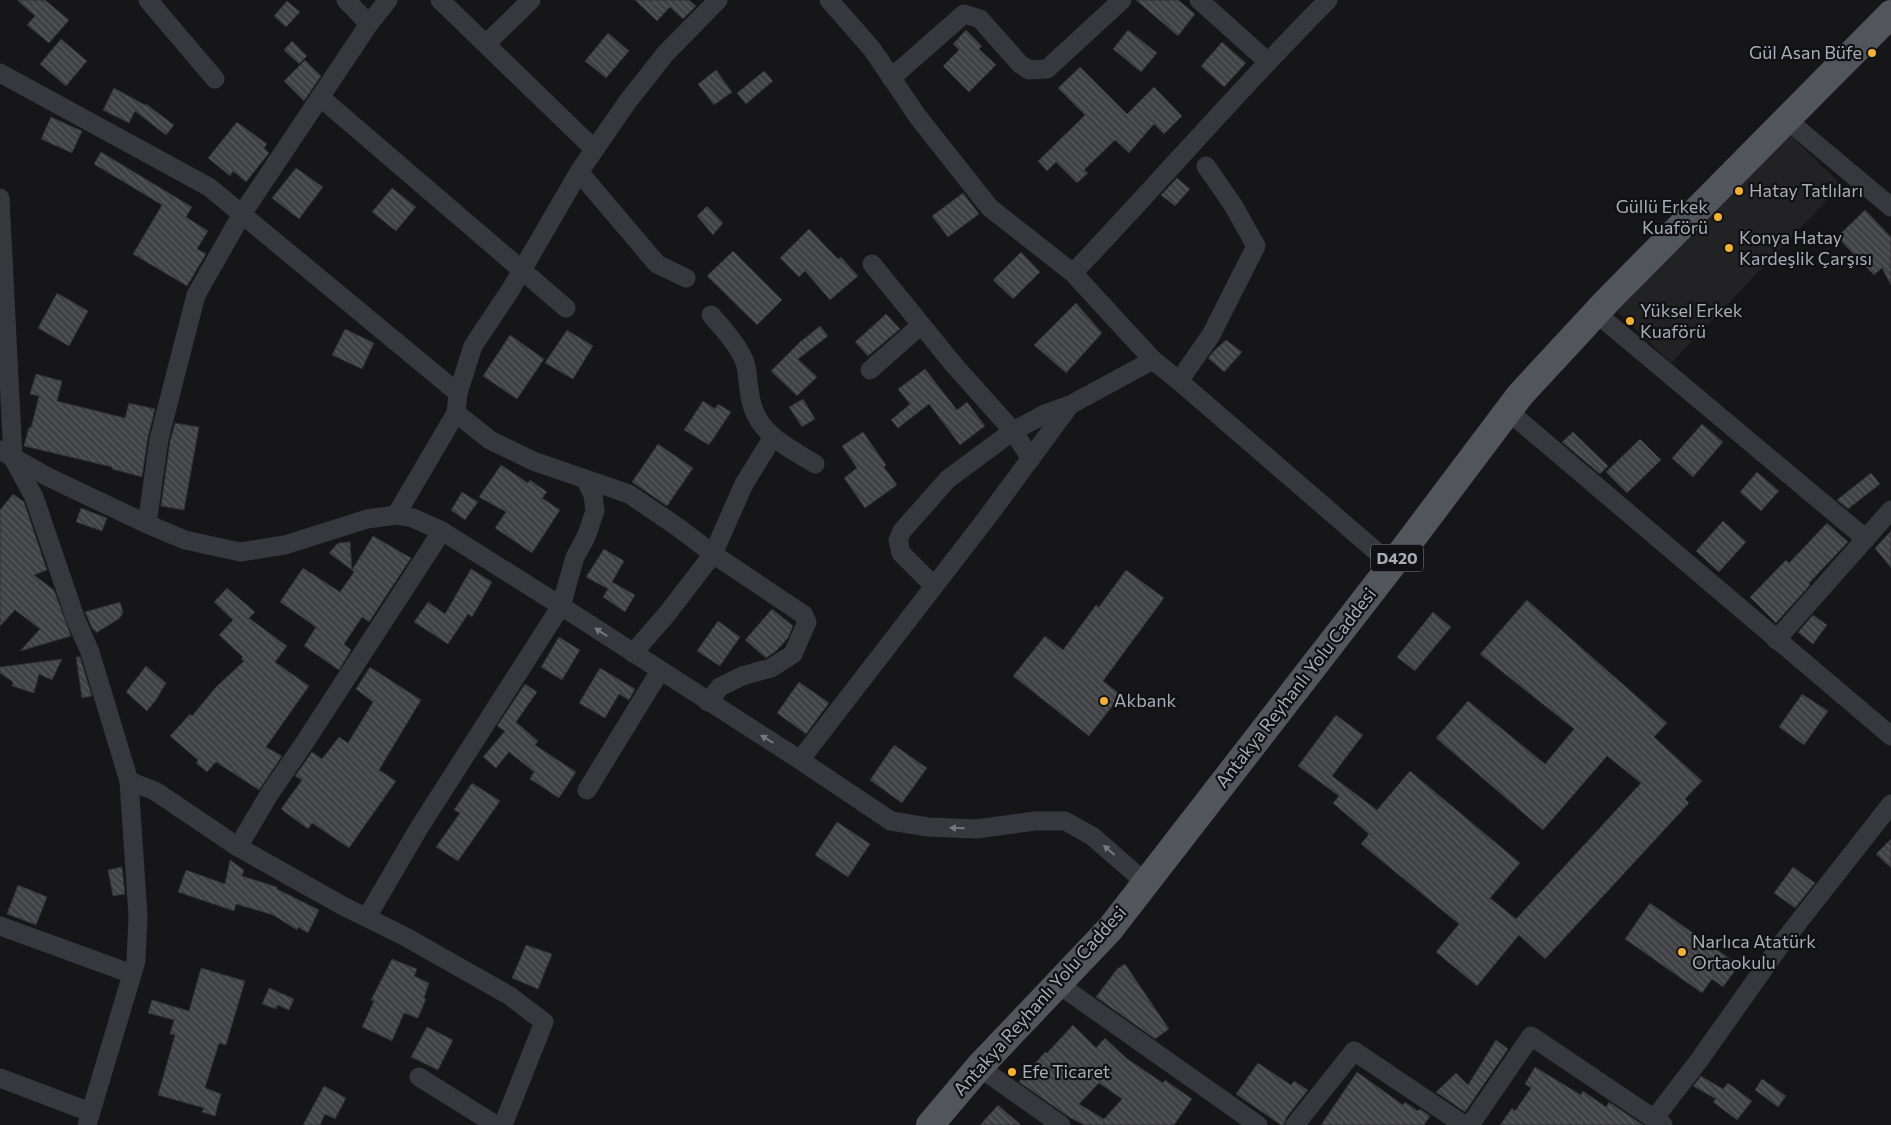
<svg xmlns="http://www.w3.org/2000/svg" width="1891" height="1125" font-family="Commissioner,sans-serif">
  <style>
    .built { fill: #222225 }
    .building { fill: url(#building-back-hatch); stroke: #303034; fill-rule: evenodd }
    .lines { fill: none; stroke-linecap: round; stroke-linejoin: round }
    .minor { stroke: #37383d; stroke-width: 19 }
    .primary { stroke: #53555c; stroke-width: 28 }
    .oneway { fill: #757881 }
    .poi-dot { fill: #f2b134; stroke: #111113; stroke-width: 2 }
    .labels { text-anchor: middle; stroke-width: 4.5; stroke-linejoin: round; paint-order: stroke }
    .shield { fill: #111113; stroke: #7b7e86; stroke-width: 1 }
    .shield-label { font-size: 16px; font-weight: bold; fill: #a8adb8 }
    .poi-label { font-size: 18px; fill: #a8adb8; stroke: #111113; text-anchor: start }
    .street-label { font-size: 18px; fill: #a8adb8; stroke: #111113 }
  </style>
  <defs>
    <pattern id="building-back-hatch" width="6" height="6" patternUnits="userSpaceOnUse" patternTransform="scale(1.25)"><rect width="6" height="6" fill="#404145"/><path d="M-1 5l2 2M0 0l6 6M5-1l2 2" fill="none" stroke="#595a5e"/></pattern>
  </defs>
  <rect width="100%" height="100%" fill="#161618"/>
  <!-- built -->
  <path class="built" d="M1788,133L1842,185L1671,363L1617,311Z"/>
  <!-- building -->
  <g class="building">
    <path d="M17,0H45L69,20L49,43L27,25L35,16Z"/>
    <path d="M635,0H689L696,6L683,19L670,7L657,21Z"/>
    <path d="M1136,0H1178L1195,14L1178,36Z"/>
    <path d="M287,1L300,12L286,27L274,16Z"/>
    <path d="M966,30L982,46L979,49L996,65L969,92L943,66L959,50L953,44Z"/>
    <path d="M1128,30L1157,53L1141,72L1113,49Z"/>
    <path d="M608,33L629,51L606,78L585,61Z"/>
    <path d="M61,39L87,61L66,86L40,64Z"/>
    <path d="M292,41L307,56L299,64L284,50Z"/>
    <path d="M1222,42L1246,63L1224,87L1201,66Z"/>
    <path d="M305,60L321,76L304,101L284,81Z"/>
    <path d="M1080,67L1127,114L1154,87L1182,116L1164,134L1154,124L1129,153L1115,140L1084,170L1088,173L1077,183L1056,162L1047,171L1038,161L1085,115L1058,88Z"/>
    <path d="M716,70L732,92L714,105L698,84Z"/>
    <path d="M764,71L773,81L746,104L737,93Z"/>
    <path d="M114,88L145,105L146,104L174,125L166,135L135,111L129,123L103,110Z"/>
    <path d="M51,117L82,131L72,153L41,139Z"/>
    <path d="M237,122L267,144L264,148L269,153L246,182L233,171L230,176L208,158Z"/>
    <path d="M101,152L192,207L186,217L208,231L197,249L206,254L187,286L133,254L162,205L94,164Z"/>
    <path d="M296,168L323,187L299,219L272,198Z"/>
    <path d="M1177,178L1190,189L1175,206L1161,195Z"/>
    <path d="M392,188L416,207L396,231L372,212Z"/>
    <path d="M963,193L979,214L948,237L932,216Z"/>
    <path d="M707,206L723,223L713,235L697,216Z"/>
    <path d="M1865,210L1891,237V285L1882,268L1874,275L1837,237Z"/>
    <path d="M809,229L838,259L841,257L858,276L830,300L805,271L799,277L780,258Z"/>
    <path d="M733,251L782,300L757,325L707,276Z"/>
    <path d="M1021,252L1040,272L1013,299L993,280Z"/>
    <path d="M57,293L88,311L69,346L38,328Z"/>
    <path d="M1076,303L1102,333L1066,373L1034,345Z"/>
    <path d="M886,314L900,329L868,356L855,342Z"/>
    <path d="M820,326L828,336L798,359L817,377L797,396L771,371L800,342Z"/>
    <path d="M345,329L374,343L362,369L332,355Z"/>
    <path d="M567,330L593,346L573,379L545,363Z"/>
    <path d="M510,335L544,359L517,399L483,376Z"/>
    <path d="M1226,340L1242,352L1224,372L1208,358L1214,351Z"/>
    <path d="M925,369L957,410L967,402L985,426L960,445L929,404L898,428L891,420L910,404L898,389Z"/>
    <path d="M36,374L62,381L57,401L125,418L129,403L155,409L148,437L142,477L112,469V467L24,446L29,427L31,428L39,396L30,394Z"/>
    <path d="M803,399L815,419L802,427L789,407Z"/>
    <path d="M703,401L715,409L718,404L731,412L709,445L684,430Z"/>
    <path d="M175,423L199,427L184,510L161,506L170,441Z"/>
    <path d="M1702,424L1723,442L1693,477L1672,458Z"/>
    <path d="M863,432L886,465L884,467L897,485L865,508L844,478L857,468L842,446Z"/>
    <path d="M1573,432L1608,466L1600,474L1562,442Z"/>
    <path d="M1640,439L1661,460L1627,493L1606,472Z"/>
    <path d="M658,444L693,468L667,506L632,482Z"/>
    <path d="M501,465L528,483L530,480L547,492L542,498L560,510L532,553L495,528L506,512L479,497Z"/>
    <path d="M1757,472L1779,491L1761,511L1740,492Z"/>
    <path d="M1871,473L1880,484L1848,509L1837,500Z"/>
    <path d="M462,492L478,502L465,520L451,510Z"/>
    <path d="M13,494L24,502L47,570L34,575L54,590L71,636L20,651L40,629L15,610L0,626V510Z"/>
    <path d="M81,508L107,518L102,531L76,522Z"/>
    <path d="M1723,521L1746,542L1719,572L1696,551Z"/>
    <path d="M1827,523L1848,542L1809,583L1810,585L1776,623L1750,597L1786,560L1789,563Z"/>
    <path d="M1891,531V568L1875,548Z"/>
    <path d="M373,536L411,558L369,622L362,617L344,644L351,650L339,670L304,646L316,627L280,602L303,568L340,592L354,572L352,570Z"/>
    <path d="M350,542L352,570L329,553L338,543Z"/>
    <path d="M604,549L624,561L612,582L635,595L625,612L603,597L608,589L586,577Z"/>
    <path d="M471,569L492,582L472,617L468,614L448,644L414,622L428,602L445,614Z"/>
    <path d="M1126,570L1164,598L1103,681L1121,695L1089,736L1013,676L1045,636L1063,650L1096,605L1099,607Z"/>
    <path d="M227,588L255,612L249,618L287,646L275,662L309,686L266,747L282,756L259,790L216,762L207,772L196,763L198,760L170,736L190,714L192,716L216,687L244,661L241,659L243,657L219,635L233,620L214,602Z"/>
    <path d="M1527,600L1667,723L1654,737L1702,781L1685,799L1689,803L1545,959L1519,935L1477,986L1436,952L1459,924L1361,844L1369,834L1333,803L1339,796L1298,766L1336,715L1363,735L1332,776L1377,810L1410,771L1520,863L1490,898L1516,919L1641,783L1607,756L1543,830L1436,738L1468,701L1545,764L1574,729L1480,654Z"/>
    <path d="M120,602L123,612L120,618L96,633L95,630H93L85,612Z"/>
    <path d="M772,609L793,626L788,638L776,651L766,658L745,640Z"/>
    <path d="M1433,612L1451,627L1415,671L1397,657Z"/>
    <path d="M1813,615L1827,625L1813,644L1798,632Z"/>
    <path d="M718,621L740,637L720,666L697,651Z"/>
    <path d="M559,637L580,650L562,680L541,667Z"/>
    <path d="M76,657H80L92,696L82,698Z"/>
    <path d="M62,659L52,680L39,674L34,693L12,686L13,682L0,673V667Z"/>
    <path d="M146,666L166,683L156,700L147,711L126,692Z"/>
    <path d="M370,667L421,700L379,770L396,781L349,848L312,823L308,829L281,809L302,780L295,776L312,752L322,759L339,737L348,743L373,702L356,689Z"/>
    <path d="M600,668L635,689L629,700L619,694L605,718L579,703Z"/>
    <path d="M799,682L829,703L806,734L777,713Z"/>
    <path d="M525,684L537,692L516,722L538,741L535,745L576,772L559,798L530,779L534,772L509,752L496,768L483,757L505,731L497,726Z"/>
    <path d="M1802,694L1828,711L1804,745L1779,727Z"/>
    <path d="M894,745L927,768L902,803L870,780Z"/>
    <path d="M472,783L500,801L458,861L436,847L460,813L454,810Z"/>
    <path d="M837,822L870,844L848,877L815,855Z"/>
    <path d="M1891,839V868L1876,854Z"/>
    <path d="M230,860L244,870L242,876L277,887V889L319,910L308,933L298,927L297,930L273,915L236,904L234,911L178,892L186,870L225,884Z"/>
    <path d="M122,867L125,894L113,896L108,870Z"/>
    <path d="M1793,867L1815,883L1795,908L1774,893Z"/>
    <path d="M18,885L47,897L36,925L7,914Z"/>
    <path d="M1650,903L1739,965L1723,987L1712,979L1702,993L1625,939Z"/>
    <path d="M526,945L552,954L538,989L512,978Z"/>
    <path d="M392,959L417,969L414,976L429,983L424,998L426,999L418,1018L404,1013L392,1041L362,1027L374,1001L371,1000Z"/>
    <path d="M1125,964L1169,1029L1155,1039L1096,997L1117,969Z"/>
    <path d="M201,968L245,981L226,1045L219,1043L205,1088L221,1094L215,1116L202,1112L204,1108L158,1095L175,1035L170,1034L174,1020L148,1013L152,1000L189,1011Z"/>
    <path d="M269,988L294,999L289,1010L277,1005L276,1009L262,1004Z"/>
    <path d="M1073,1025L1096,1048L1105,1038L1126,1058L1163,1083L1165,1080L1192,1099L1174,1125H1084L1069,1117L1019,1082L1045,1052L1047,1053ZM1099,1083L1122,1099L1104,1119L1079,1104Z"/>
    <path d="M427,1027L453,1040L438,1070L411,1057Z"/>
    <path d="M1496,1040L1508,1049L1465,1112L1436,1092L1456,1073L1468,1085Z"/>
    <path d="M1258,1063L1291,1085L1294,1081L1308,1090L1286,1118L1284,1125H1281L1236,1094Z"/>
    <path d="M1535,1067L1581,1095L1583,1091L1606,1107L1609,1102L1643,1125H1500L1512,1108L1515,1111L1531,1088L1525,1084Z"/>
    <path d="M1357,1072L1403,1105L1405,1102L1418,1111L1420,1109L1430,1116L1424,1125H1321Z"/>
    <path d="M1701,1076L1723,1089L1728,1083L1752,1101L1737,1120L1713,1102L1716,1099L1693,1086Z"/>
    <path d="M1762,1079L1786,1096L1778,1107L1755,1090Z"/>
    <path d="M324,1086L346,1098L335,1119L325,1114L320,1125H303Z"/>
    <path d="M998,1105L1021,1125H980Z"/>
  </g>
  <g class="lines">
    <!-- minor -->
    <g class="minor">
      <path d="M148,0L215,79"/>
      <path d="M440,0L594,149"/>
      <path d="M1199,0L1267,61"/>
      <path d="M369,24L388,0"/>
      <path d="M486,44L531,0"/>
      <path d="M0,73L209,187L458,393"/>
      <path d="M891,78L964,14L980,19L1020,64L1029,70L1047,69L1122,0"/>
      <path d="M320,97L566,308"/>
      <path d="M1786,119L1891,207"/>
      <path d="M579,172L657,264L686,278"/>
      <path d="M0,198L13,458L34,497L76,620L90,652L129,781L138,916L136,961L87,1125"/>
      <path d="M872,264L954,365L1013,431L1031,459"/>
      <path d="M1073,273C1159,183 1240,88 1328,0"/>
      <path d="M1596,313L1866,539"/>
      <path d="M711,315C722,327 742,350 746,366C749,382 748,400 756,415C767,438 794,451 815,464"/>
      <path d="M1153,360L1179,381L1392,565"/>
      <path d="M870,370L921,325"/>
      <path d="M1179,381L1211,335L1256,246L1233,205L1206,166"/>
      <path d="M1508,411L1891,736"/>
      <path d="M456,413L490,440L533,461L629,494L679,528L713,554L804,615L807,622L793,654L771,668L742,676L720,687L708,702"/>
      <path d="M0,450L48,477L147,524L185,540L240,552L285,545L367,519L396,515L413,518L442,531L561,606L800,760L891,821L928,827L976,829L1035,821H1065L1092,836L1146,883"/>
      <path d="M396,515L456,413L458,393L473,346L511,289L579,172L628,101L666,53L718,0"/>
      <path d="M147,524L159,439L196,295L242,214L369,24L346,0"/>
      <path d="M934,586L901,553L898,540L902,531L948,479L1013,431L1045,414L1070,405"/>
      <path d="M1776,640L1891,510"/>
      <path d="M633,653L667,614L713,554L744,484L773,437"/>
      <path d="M800,760L989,515L1070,405L1153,360L1073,273L990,208L918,117L872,49L829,0"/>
      <path d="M129,781L155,791L238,847L343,906L404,936L510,996L544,1022L503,1125"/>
      <path d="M587,790L660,671"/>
      <path d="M238,847L270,793L303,745L442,531"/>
      <path d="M367,917L419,828L561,606L575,557L586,537L595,511L593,495L586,481"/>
      <path d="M0,926L132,974"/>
      <path d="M1058,984L1258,1125"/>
      <path d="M979,1067L1061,1125"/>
      <path d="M419,1077L496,1125"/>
      <path d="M0,1078L90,1112"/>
      <path d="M1654,1119L1700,1059L1782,943L1891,804"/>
      <path d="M1295,1125L1354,1051L1464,1125"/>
      <path d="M1470,1125L1531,1036L1663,1125"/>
    </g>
    <!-- primary -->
    <path class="primary" d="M930,1125L979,1067L1110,929L1392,565L1520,395L1608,300L1891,14"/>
  </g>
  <!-- one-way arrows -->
  <defs><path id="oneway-solid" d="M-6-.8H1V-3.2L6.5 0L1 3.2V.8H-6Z" transform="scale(1.25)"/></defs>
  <g class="oneway">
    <use href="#oneway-solid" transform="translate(601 632) rotate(-147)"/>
    <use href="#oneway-solid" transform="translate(767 739) rotate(-148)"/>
    <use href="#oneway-solid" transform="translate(957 828) rotate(-178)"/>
    <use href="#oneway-solid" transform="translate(1109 850) rotate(-139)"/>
  </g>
  <!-- markers -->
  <g class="poi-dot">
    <circle cx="1872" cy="53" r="5"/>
    <circle cx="1739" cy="191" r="5"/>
    <circle cx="1718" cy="217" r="5"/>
    <circle cx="1729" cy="248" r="5"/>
    <circle cx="1630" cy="321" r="5"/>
    <circle cx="1104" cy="701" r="5"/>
    <circle cx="1682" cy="952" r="5"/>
    <circle cx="1012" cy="1072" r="5"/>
  </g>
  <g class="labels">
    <!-- shield labels -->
    <rect class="shield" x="1371" y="544.5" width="52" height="27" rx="4"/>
    <g class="shield-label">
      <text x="1397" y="564">D420</text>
    </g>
    <!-- poi labels -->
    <g class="poi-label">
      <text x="1862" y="59" text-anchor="end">Gül Asan Büfe</text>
      <text x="1749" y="197">Hatay Tatlıları</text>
      <text x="1708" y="213" text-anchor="end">Güllü Erkek<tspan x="1708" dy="21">Kuaförü</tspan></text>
      <text x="1739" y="244">Konya Hatay<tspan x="1739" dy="21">Kardeşlik Çarşısı</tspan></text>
      <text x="1640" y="317">Yüksel Erkek<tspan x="1640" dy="21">Kuaförü</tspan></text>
      <text x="1114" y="707">Akbank</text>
      <text x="1692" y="948">Narlıca Atatürk<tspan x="1692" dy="21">Ortaokulu</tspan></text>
      <text x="1022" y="1078">Efe Ticaret</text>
    </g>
    <!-- street labels -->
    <g class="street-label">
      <text transform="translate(1296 688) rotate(-52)" y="6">Antakya Reyhanlı Yolu Caddesi</text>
      <text transform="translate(1040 1001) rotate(-48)" y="6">Antakya Reyhanlı Yolu Caddesi</text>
    </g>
  </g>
</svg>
